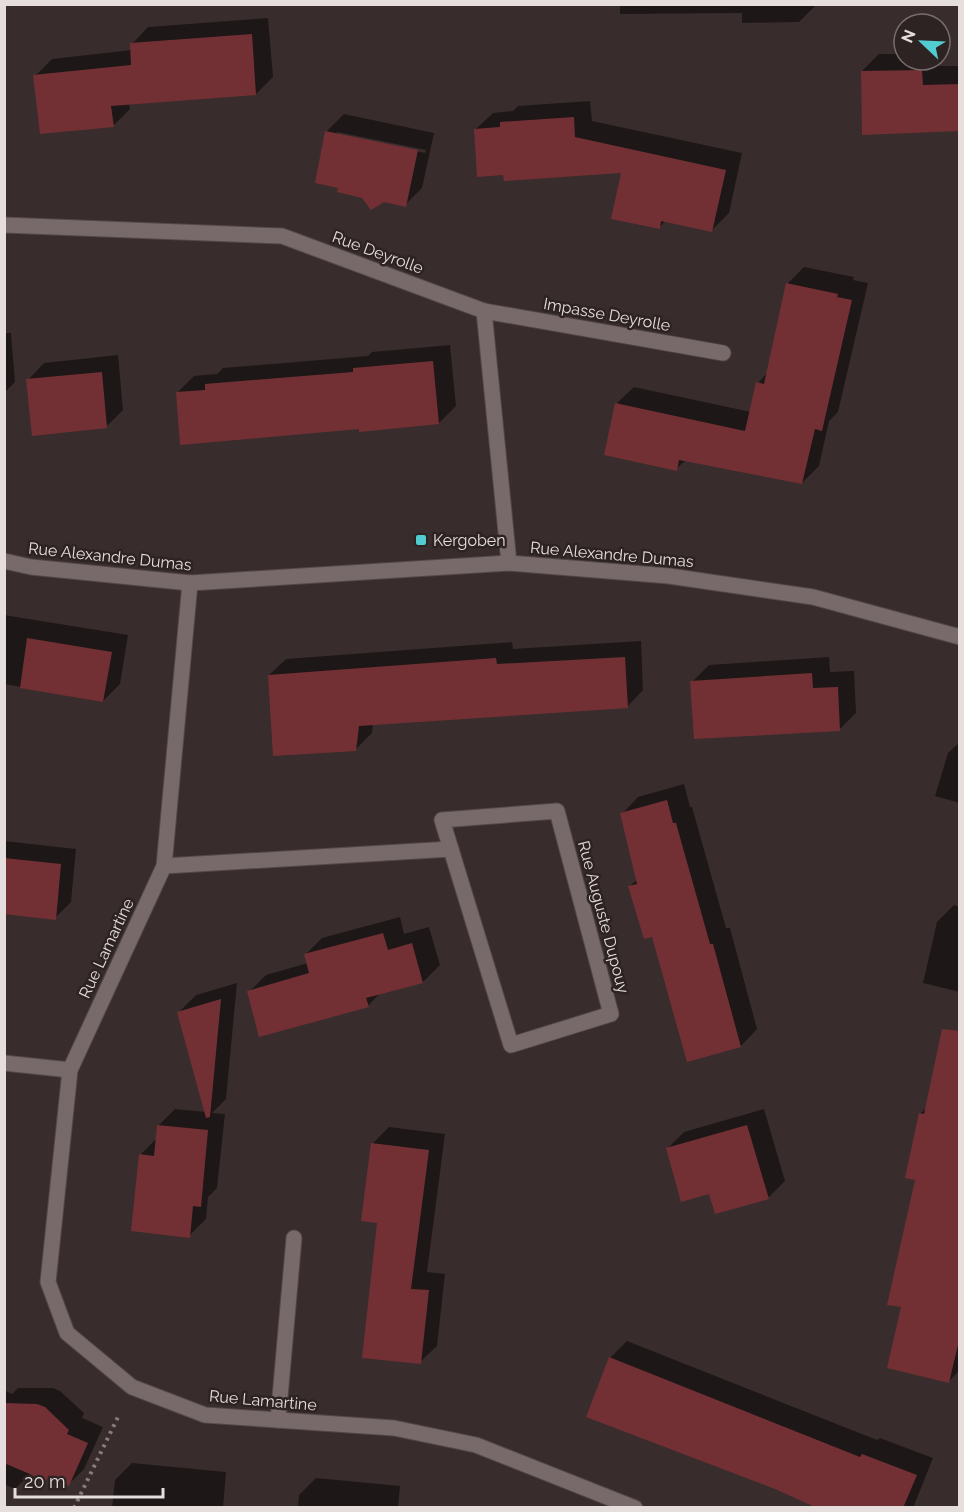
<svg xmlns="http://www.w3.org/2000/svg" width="964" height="1512" font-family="Raleway,sans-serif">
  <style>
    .shadow { fill: #0007; fill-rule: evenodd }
    .building { fill: #733034 }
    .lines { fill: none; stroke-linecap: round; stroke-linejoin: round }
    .minor-casing { stroke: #534949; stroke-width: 17 }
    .path { stroke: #887c7c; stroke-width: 4; stroke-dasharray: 3 4.5; stroke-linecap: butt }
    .minor { stroke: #786a6a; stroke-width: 15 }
    .poi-dot { fill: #51ccd1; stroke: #2e2323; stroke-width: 2 }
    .labels { text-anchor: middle; stroke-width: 5; stroke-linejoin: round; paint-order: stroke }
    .street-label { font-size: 16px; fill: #e6dddd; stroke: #2e2323 }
    .poi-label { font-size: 16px; fill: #e6dddd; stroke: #2e2323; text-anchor: start }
  </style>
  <rect width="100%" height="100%" fill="#392c2c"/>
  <!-- shadow -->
  <g class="shadow">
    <path d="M620,4H816V5L799,22L742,23V13L620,14Z"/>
    <path d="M268,18L273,77L256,94L129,103L130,109L113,126L35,76L52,59L132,50V44L148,27Z"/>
    <path d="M879,54H904V60H939V66H960V131L862,71Z"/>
    <path d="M590,101L592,121L742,153L729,213L712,230L666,220L659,228L623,171L504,174L476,129L493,113L513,111L518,106Z"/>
    <path d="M344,114L434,133L422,188L405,205L363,196L339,187L316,182L327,131ZM337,132L426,150L425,153L337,135Z"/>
    <path d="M804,267L854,277L853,280L868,283L838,412L829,421L819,466L802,483L686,460L676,469L617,403L634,387L751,412L758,383L768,372L787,284Z"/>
    <path d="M4,333H11L15,382L4,393Z"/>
    <path d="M450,345L456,406L439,423L360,427L177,393L194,376L217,374L223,368L368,356L372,352Z"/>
    <path d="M118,355L123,410L106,427L28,380L44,363Z"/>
    <path d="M4,615L128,635L120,684L103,701L4,684Z"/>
    <path d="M641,641L643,690L627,707L373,724L372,733L356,749L269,675L286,659L512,642L513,649Z"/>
    <path d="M829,657L830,672L854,671L856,713L839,730L692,682L709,665Z"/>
    <path d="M960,742V803L935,796L948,753Z"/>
    <path d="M684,784L690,807H692L726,928H730L757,1029L741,1046L653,936L630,886L638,879L622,814L638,797Z"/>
    <path d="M4,841L76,849L71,902L55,918L4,913Z"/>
    <path d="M954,905L960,907V992L923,983L937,922Z"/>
    <path d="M400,917L404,934L429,927L440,965L423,982L381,992L368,1006L249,992L266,975L308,963L305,955L322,938Z"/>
    <path d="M237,983L226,1099L212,1113L225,1114L217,1188L208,1197L206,1219L189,1236L140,1155L157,1138L158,1126L175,1109L206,1112L179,1012L196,995Z"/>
    <path d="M960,1034V1370L949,1381L902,1306L917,1179L920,1114L927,1107Z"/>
    <path d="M764,1109L785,1181L768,1198L710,1192L667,1149L684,1132Z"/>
    <path d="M389,1127L445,1134L427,1272L445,1274L437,1346L420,1362L378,1222L372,1144Z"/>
    <path d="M627,1341L877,1440L880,1438L933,1458L913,1508H824L610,1358Z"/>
    <path d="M18,1388H53L60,1391L84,1413L82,1418L103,1427L84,1469L69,1484L49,1476L46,1479L31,1473L15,1489L4,1484V1390L12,1394Z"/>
    <path d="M132,1463L226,1472L223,1508H112L115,1480Z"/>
    <path d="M316,1478L400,1486L398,1508H298L299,1495Z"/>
  </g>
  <!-- building -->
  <g class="building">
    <path d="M252,34L256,95L111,106L114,127L40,134L33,75L131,65L130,43Z"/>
    <path d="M922,70L923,85L960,84V131L862,135L861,71Z"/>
    <path d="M574,117L575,137L726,170L712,232L661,221L660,229L611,219L621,173L504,181L503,175L477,177L474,129L500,127V122Z"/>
    <path d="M325,131L418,150L406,207L384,202L371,210L362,198L337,192L338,188L315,183Z"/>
    <path d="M786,283L838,294L837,297L852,300L822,431L815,429L802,484L679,460L677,471L604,455L615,403L745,431L756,382L764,384Z"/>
    <path d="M433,361L439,424L359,432V429L180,445L176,392L205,390V384L353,372V368Z"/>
    <path d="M102,372L107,428L32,436L26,379Z"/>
    <path d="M27,638L112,652L103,702L20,688Z"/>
    <path d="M625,657L628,708L359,726L356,751L273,756L268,675L496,658L497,664Z"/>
    <path d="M812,673L813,688L838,687L840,731L694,739L690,681Z"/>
    <path d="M667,800L673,823H676L710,944H713L741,1047L687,1062L652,937L644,939L628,886L637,884L620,813Z"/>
    <path d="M4,858L61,864L56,920L4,914Z"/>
    <path d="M383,933L388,950L412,943L423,983L366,998L369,1007L259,1037L247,991L309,973L304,954Z"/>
    <path d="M221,999L210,1117L206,1118L177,1012Z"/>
    <path d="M942,1029L960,1031V1336L949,1383L887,1368L901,1307L887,1305L915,1180L905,1178L919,1113L924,1114Z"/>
    <path d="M157,1125L208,1130L201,1207L193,1206L190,1238L131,1231L139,1154L154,1156Z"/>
    <path d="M747,1125L769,1199L715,1214L709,1194L681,1202L666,1148Z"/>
    <path d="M371,1143L429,1150L411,1289L429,1290L421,1364L362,1358L377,1223L361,1221Z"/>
    <path d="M609,1357L860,1457L862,1454L917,1475L903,1508H817L775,1489L586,1417Z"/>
    <path d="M4,1403L37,1404L45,1407L69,1430L67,1434L88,1443L69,1486L48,1477L46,1481L4,1463Z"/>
  </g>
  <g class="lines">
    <!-- minor casing -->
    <g class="minor-casing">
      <g id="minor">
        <path d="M4,225L282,236L484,311L723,353"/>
        <path d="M484,311L509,563"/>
        <path d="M4,561L31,567L190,583L509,563L669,576L813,597L960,637"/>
        <path d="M190,583L164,866L70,1070L48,1282L67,1333L132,1387L205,1415L394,1428L476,1445L635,1508"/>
        <path d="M557,811L611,1014L511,1045L442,820Z"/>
        <path d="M164,866L451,849"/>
        <path d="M4,1063L70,1070"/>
        <path d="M278,1420L294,1238"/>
      </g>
    </g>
    <!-- path -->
    <path class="path" d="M74,1508L118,1417"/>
    <!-- minor -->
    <use href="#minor" class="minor"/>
  </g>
  <!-- markers -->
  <rect class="poi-dot" x="415" y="534" width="12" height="12" rx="3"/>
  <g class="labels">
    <!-- street labels -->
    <g class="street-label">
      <text transform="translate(378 252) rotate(20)" y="6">Rue Deyrolle</text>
      <text transform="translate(607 314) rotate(10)" y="6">Impasse Deyrolle</text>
      <text transform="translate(612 554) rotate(5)" y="6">Rue Alexandre Dumas</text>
      <text transform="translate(110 556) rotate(6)" y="6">Rue Alexandre Dumas</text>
      <text transform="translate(604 917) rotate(75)" y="6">Rue Auguste Dupouy</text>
      <text transform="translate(106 948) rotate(-65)" y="6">Rue Lamartine</text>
      <text transform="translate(263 1400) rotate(5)" y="6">Rue Lamartine</text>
    </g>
    <!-- poi labels -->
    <g class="poi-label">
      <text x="433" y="546">Kergoben</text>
    </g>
  </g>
  <!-- border -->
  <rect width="964" height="1512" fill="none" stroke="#e6dddd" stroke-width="12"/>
  <!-- north arrow -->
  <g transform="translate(922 42) rotate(293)"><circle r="28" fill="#2e2323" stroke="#786d6d" stroke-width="1.5"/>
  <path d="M0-4.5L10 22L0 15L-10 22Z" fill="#51ccd1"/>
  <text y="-9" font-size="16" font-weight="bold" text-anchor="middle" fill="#e6dddd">N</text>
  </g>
  <!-- scale -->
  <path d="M15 1488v9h148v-9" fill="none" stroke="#e6dddd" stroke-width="3"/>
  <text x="24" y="1488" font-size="18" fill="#e6dddd" stroke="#2e2323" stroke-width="4.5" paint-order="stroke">20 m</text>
</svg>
